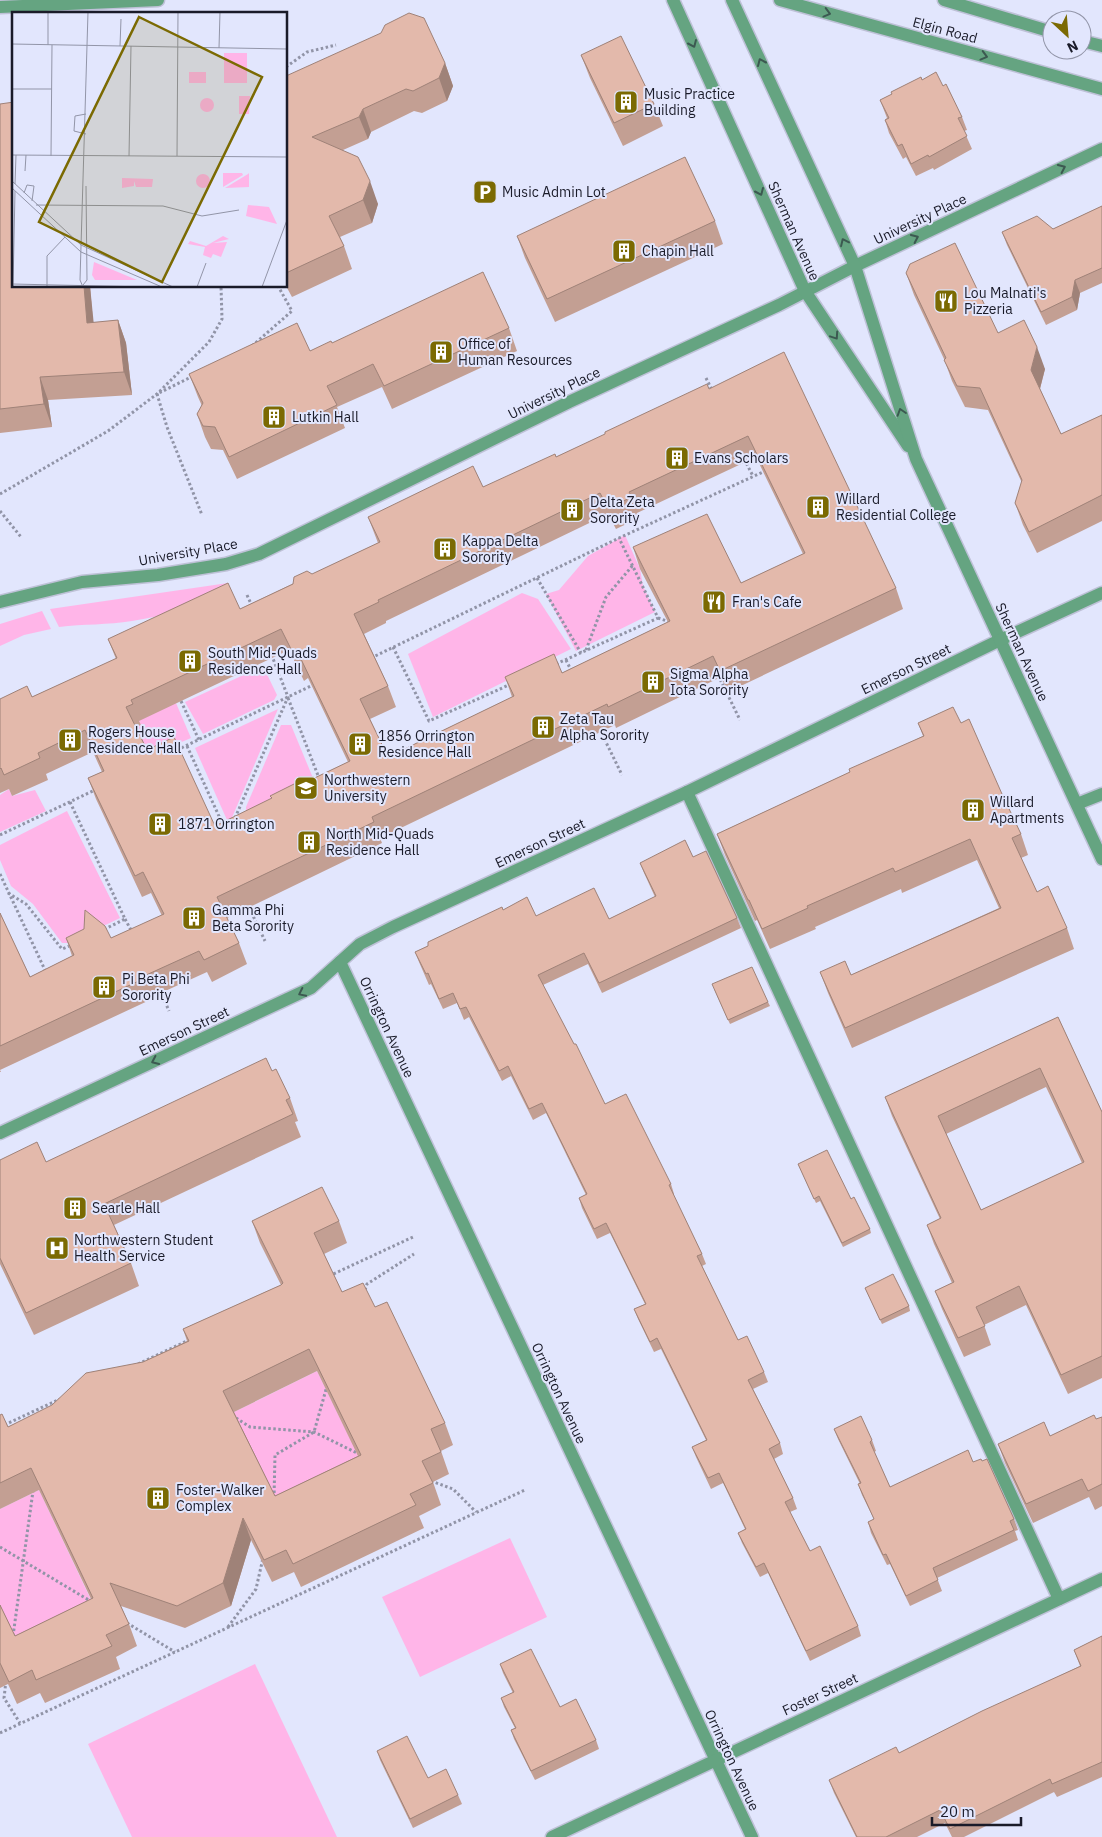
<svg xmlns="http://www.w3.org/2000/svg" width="1102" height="1837" font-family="'IBM Plex Sans',sans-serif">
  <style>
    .green { fill: #ffb5e8 }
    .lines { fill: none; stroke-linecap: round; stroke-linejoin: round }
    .service-casing { stroke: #bec1d7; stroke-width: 15 }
    .minor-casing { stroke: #bec1d7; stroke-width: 15 }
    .tertiary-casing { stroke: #bec1d7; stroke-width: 15 }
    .path { stroke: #9194a7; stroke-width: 3; stroke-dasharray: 2.5 2.5; stroke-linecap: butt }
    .service { stroke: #65a481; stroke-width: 12 }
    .minor { stroke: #65a481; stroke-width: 12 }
    .tertiary { stroke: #65a481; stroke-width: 12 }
    .wall { fill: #c39f93; fill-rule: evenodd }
    .shaded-wall { fill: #9f8278 }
    .building { fill: #e3b9ab; stroke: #9f8278; fill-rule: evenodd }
    .oneway { stroke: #3c5951 }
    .labels { text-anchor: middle; stroke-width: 4; stroke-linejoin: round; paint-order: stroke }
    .street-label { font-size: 14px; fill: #1a1b29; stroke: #e2e6fd }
    .poi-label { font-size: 14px; fill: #1a1b29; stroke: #e2e6fd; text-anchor: start }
    .inset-road { fill: none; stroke: #9295a8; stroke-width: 1 }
    .view { fill: #7b6a02; fill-opacity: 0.15; stroke: #7b6a02; stroke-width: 2.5 }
    .inset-edge { fill: none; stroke: #1a1b29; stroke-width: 2.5 }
  </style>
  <rect width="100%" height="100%" fill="#e2e6fd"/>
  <!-- green -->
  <g class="green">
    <path d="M625,535L640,569L643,586L655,612L576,651L546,594L559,590L588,556Z"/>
    <path d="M228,583L233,595C199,605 166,616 132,621C108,625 83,624 59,627L50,609Z"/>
    <path d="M522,593L538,599L571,649L433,717L408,654Z"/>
    <path d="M42,611L51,629L24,635L0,646V624Z"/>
    <path d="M263,666L277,695L274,700L203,734L185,702Z"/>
    <path d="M176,703L191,738L149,756L133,728L135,712Z"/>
    <path d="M278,709L231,820H227L195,748Z"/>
    <path d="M281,725H291L313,778L306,786L246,815V807Z"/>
    <path d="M9,789L12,796L35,790L46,811L0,832V795Z"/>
    <path d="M67,811L120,918L68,943H62L33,904L11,886L0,860V845Z"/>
    <path d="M317,1371L369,1477L283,1519L232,1413Z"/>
    <path d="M39,1490L101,1621L23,1658L0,1610V1509Z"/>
    <path d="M510,1538L547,1617L420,1677L382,1597Z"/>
    <path d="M255,1664L337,1837H132L88,1744Z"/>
  </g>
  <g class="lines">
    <!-- service casing -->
    <g class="service-casing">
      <g id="service">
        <path d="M687,792L1059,1599"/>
        <path d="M1077,804L1102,794"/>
      </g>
    </g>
    <!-- minor casing -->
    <g class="minor-casing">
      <g id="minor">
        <path d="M0,602L82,582L158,575L226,564L259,554L569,402L779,305L855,266L1102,149"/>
        <path d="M340,962L752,1837"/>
        <path d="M0,1133L311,988L360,944L393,927L687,792L1000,640"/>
      </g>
    </g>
    <!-- tertiary casing -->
    <g class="tertiary-casing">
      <g id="tertiary">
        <path d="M673,0L805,291L908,446"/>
        <path d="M732,0L855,266L916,459L1102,859"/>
        <path d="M780,0L1102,89"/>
        <path d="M944,0L1052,32"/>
        <path d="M0,7L158,0"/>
        <path d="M1082,41L1102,46"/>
        <path d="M1000,640L1102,593"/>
        <path d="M552,1837L1102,1579"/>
      </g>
    </g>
    <!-- path -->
    <g class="path">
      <path d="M286,67L307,52L336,45"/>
      <path d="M252,346L292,311L278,286"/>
      <path d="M193,376L157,394L167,427L202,515"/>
      <path d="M706,378L713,392"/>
      <path d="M744,459L753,476"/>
      <path d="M0,494L108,431L157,394L209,342L222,319L221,286"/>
      <path d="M0,511L21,537"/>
      <path d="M537,578L581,653"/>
      <path d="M247,595L252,606"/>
      <path d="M658,618L670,622"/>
      <path d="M393,647L429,721L511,684"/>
      <path d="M586,650L606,597L633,565"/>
      <path d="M371,658L619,538L763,472"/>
      <path d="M566,660L572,672"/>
      <path d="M556,664L658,618L619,538"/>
      <path d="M718,675L740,720"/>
      <path d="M288,698L319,778"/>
      <path d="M181,701L199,740"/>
      <path d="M600,730L622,775"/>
      <path d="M187,746L223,825"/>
      <path d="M177,750L313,685"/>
      <path d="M70,802L125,919L105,929"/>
      <path d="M235,818L288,697L272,656"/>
      <path d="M0,835L97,789"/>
      <path d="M0,874L45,970"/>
      <path d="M8,893L26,904L62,949L72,945"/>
      <path d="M247,903L265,941"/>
      <path d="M125,919L132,932"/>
      <path d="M161,992L169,1011"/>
      <path d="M329,1276L413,1237"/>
      <path d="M365,1290L367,1284L414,1254"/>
      <path d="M138,1364L189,1340"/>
      <path d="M236,1418L250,1427L314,1432L359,1454"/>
      <path d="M0,1427L60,1399"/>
      <path d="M431,1481L453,1489L476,1512"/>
      <path d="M274,1498L275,1455L314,1432L327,1386"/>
      <path d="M0,1547L92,1602"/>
      <path d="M127,1623L175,1652"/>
      <path d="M228,1627L256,1589L263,1558"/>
      <path d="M13,1636L33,1491"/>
      <path d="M6,1681L4,1698L20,1723"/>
      <path d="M0,1733L525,1490"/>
    </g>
    <!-- service -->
    <use href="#service" class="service"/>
    <!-- minor -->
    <use href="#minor" class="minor"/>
    <!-- tertiary -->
    <use href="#tertiary" class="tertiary"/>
  </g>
  <!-- wall -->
  <g class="wall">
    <path d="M581,55L654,104L663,126L623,146L590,78Z"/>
    <path d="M445,63L453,86L447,101L422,113L414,111L371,132L368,139L343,150L378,204L372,223L340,237L344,246L352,269L292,297L286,286V76Z"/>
    <path d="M922,80L943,86L962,117L967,130L964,131L972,149L934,170L933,168L916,176L906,157L903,159L889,133L885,120L887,118L880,100Z"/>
    <path d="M0,104L90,286L93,323L118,320L126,343L132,395L48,400L52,427L0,433Z"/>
    <path d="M1102,206V283L1080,293L1077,310L1046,325L1007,245L1002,232L1053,229Z"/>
    <path d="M715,221L723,244L555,322L525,258L517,236Z"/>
    <path d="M906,273L998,333L1045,369L1040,389L1061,434L1102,415V521L1037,553L1023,525L1015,503L1022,483L988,410L965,407L952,381L944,359L914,295Z"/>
    <path d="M509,328L517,351L392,409L382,387L337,407L345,428L237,479L223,450L211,449L205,437L197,414L202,406L198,397L189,374L310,351L332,343Z"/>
    <path d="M709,389L896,588L903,609L728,692L721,677L616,728L615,725L380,838L382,843L227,918L239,943L247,964L212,982L207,972L152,997V999L0,1070L1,1072H0V913L30,977L72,956L66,938H111L162,916L151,893L142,897L96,799L88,778L102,772L93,752L46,774L48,780L12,796L9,789L0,793V699L32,697L116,659L108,639L240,609L378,543L368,517L483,487L556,457ZM756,457L803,554L741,583L633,547L640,569L668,622L562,673L505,677L512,697L388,757L370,719L396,707L388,686L364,634L386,623V621L608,514L616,529L639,518L637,513ZM289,650L304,681L308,678L348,762L215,826L147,750L136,727L141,725L139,721Z"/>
    <path d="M918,723H961L1021,834L1028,855L1021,858L1037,892L1067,928L1074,949L852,1048L828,993L820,972L851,975L999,908L977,860L902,893L901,889L815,927L816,929L770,949L757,920L755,921L725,855L717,834L850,772L923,736Z"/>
    <path d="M693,857L737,918L741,928L602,993L588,964L543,985L605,1104L671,1184L674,1194L673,1195L702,1254L706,1264L702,1266L738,1340L764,1372L768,1382L753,1389L780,1443L783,1454L774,1459L793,1498L797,1509L790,1512L810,1551L858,1626L861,1636L810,1661L768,1573L760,1577L742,1543L738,1533L745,1529L723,1483L711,1489L696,1457L692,1447L706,1440L661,1349L654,1352L638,1319L634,1309L645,1304L610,1233L597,1239L582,1208L579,1198L586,1195L546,1113L533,1120L511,1076L502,1081L469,1017L464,1020L457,1003L443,1009L431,984L429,985L419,962L415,952L503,910L536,916L609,919L655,897L644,873L640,863Z"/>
    <path d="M714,989L768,1002L770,1006L730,1024Z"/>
    <path d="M1058,1017L1102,1112V1378L1068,1394L1026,1305L984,1325L991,1345L964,1357L942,1309L935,1291L952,1283L934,1244L927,1225L940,1219L892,1116L885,1097ZM1046,1087L1082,1163L981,1210L946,1134Z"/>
    <path d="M272,1071L290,1098L298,1121L295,1122L301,1137L114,1225L131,1263L139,1286L34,1335L0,1264V1160L46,1162Z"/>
    <path d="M798,1164L851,1199L870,1229L871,1233L843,1247L820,1201L816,1203Z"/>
    <path d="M252,1221H339L347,1243L324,1254L342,1292L375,1307L445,1423L453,1445L441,1451L449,1474L433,1482L441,1505L419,1516L424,1528L301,1587L294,1572L272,1582L251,1540L231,1606L185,1628L121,1606L129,1624L137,1646L116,1657L120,1669L45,1703L40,1693L17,1704L8,1684L0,1688V1605L15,1636L91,1599L39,1490L0,1509V1415L8,1427L187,1341L183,1329L281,1285L260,1243ZM317,1371L358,1456L275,1496L234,1412Z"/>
    <path d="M865,1288L909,1306L910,1311L882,1324Z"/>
    <path d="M1102,1417V1506L1095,1510L1089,1497L1033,1523L1005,1463L998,1444L1050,1436Z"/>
    <path d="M834,1429L872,1440L876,1451L874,1452L890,1487L973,1462L1014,1519L1018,1530L1015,1531L1018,1540L937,1578L942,1591L910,1606L890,1564L887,1565L871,1533L868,1522L874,1519L862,1495L858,1484H860L838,1439Z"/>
    <path d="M1102,1636V1777L1057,1797L1054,1792L964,1837H952L945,1823L917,1837H856L834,1793L829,1780L899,1753L1080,1666L1074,1650Z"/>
    <path d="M500,1664L560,1707L596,1740L599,1749L535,1780L514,1739L511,1730L515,1728L504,1707L501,1698L513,1693L503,1673Z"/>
    <path d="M377,1751L428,1778L458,1795L462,1804L413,1828L380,1760Z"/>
  </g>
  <!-- shaded-wall -->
  <g class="shaded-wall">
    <path d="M445,63L453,86L447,101L439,78Z"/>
    <path d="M363,109L371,132L368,139L359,117Z"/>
    <path d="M370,181L378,204L372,223L363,200Z"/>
    <path d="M1075,280L1080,293L1077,310L1072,297Z"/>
    <path d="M84,286H90L96,346L87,323Z"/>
    <path d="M118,320L126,343L132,395L124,372Z"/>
    <path d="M1037,347L1045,369L1039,392L1031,370Z"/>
    <path d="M40,377L48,400L52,427L44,404Z"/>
    <path d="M243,1518L251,1540L231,1606L223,1583Z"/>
  </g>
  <!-- building -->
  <g class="building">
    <path d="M409,13L424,18L445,63L439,78L413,91L406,89L363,109L359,117L312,137L358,157L370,181L363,200L329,216L344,246L286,273V76L381,33L385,25Z"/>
    <path d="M621,36L654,104L614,123L581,55Z"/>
    <path d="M936,72L943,86L946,84L962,117L958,118L967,136L929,157L928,155L911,164L902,144L898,146L885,120L889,118L880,100L892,94L891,92L921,77L922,80Z"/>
    <path d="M14,102V286H84L87,323L118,320L124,372L40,377L44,404L0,409V104Z"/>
    <path d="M685,157L715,221L547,299L517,236Z"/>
    <path d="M1102,206V268L1075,280L1072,297L1041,312L1002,232L1037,216L1053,229Z"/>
    <path d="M955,243L998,333L1024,320L1037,347L1031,370L1061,434L1102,415V495L1029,532L1015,503L1022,480L980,388L957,386L944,360L946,358L906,273L910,264Z"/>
    <path d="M483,272L509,328L384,386L373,364L327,386L337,405L229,457L215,427L203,426L197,414L203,403L189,374L297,323L310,351L331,341L332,343Z"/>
    <path d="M784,352L896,588L720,671L713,656L608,707L607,704L372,817L374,822L217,897L239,943L204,960L199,951L144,976L145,978L0,1046V913L30,977L74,955L66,938L84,929L85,910L105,926L111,938L164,914L143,872L135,876L88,778L104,771L85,730L38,753L40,758L4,775L1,768L0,769V699L27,686L32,697L117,658L108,639L228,583L240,609L293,584L294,577L307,571L312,574L380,542L368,517L473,466L483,487L555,454L556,457L605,434V432L707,384L709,389ZM748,436L805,553L741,583L707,514L633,547L670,621L562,673L554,654L505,677L514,696L388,757L360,699L388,686L354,614L379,602L378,600L600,493L608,508L632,497L629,492ZM281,629L296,659L300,657L350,761L304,783L302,780L270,796L272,798L215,826L174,737L147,750L126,707L133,704L131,700Z"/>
    <path d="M953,707L961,723L969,719L1002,794L1021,834L1012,838L1037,892L1048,886L1067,928L845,1028L820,972L845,961L851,975L1001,908L970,839L895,872L893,868L807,906L808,908L762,929L749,900H748L717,834L850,772L849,769L924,736L918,723Z"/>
    <path d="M685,840L693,857L706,851L737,918L599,983L584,953L538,975L574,1044H576L605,1104L626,1094L671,1184L669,1185L702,1254L697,1256L738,1340L747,1336L764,1372L748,1380L780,1443L769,1449L793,1498L785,1502L810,1551L820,1546L858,1626L806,1651L764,1563L756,1567L738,1533L746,1529L719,1473L708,1478L692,1447L707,1440L657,1338L650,1342L634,1309L646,1304L606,1223L594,1229L579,1198L587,1194L542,1103L529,1109L508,1066L499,1071L466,1007L460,1009L453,993L439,999L428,973L426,974L415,952L428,946V942L502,907L503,910L527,897L536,916L594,888L609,919L656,896L640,863Z"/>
    <path d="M752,967L768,1002L728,1020L712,984Z"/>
    <path d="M1058,1017L1102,1112V1356L1061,1375L1019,1286L976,1307L985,1326L958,1338L935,1291L954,1282L927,1225L941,1218L885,1097ZM1040,1068L1084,1162L981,1210L938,1116Z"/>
    <path d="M266,1058L272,1071L276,1069L290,1098L286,1100L293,1114L104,1204L131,1263L26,1313L0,1258V1160L37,1142L46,1162Z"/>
    <path d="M827,1150L851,1199L854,1197L870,1229L842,1243L819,1196L814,1199L798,1164Z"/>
    <path d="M322,1187L339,1221L314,1233L342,1292L363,1283L375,1307L387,1302L445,1423L431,1429L441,1452L422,1461L433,1483L410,1494L416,1505L293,1564L286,1550L264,1560L243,1518L223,1583L177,1606L110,1583L129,1624L106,1635L112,1646L36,1680L32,1670L9,1682L0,1663V1605L15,1636L93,1598L31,1468L0,1483V1415L2,1414L8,1427L52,1405L86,1373L143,1362L189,1341L183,1329L281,1285L283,1283L252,1221ZM309,1349L361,1455L275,1496L223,1391Z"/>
    <path d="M893,1274L909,1306L880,1320L865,1288Z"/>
    <path d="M1094,1415L1096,1419L1102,1417V1484L1088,1491L1082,1479L1026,1504L998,1444L1044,1422L1050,1436Z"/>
    <path d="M861,1416L872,1440L870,1442L890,1487L968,1450L973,1462L981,1459L982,1461L987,1459L1014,1519L1010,1521L1014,1530L933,1568L938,1580L906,1596L886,1554L883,1555L868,1522L874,1519L858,1484L861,1483L834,1429Z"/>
    <path d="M1102,1636V1762L1052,1784L1050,1779L950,1829L940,1810L886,1837H857L829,1780L896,1747L899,1753L982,1711L1081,1666L1074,1650Z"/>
    <path d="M531,1649L560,1707L576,1699L596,1740L531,1771L511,1730L516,1728L501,1698L514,1692L500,1664Z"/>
    <path d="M407,1736L428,1778L446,1769L458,1795L410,1819L377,1751Z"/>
  </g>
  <!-- one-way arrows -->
  <defs><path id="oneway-chevron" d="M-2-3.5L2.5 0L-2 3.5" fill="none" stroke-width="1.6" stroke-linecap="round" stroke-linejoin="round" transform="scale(1.25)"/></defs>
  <g class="oneway">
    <use href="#oneway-chevron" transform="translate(827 13) rotate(15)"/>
    <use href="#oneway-chevron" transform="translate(693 44) rotate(66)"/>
    <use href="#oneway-chevron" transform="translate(984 56) rotate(15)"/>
    <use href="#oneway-chevron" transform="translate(761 62) rotate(-114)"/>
    <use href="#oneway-chevron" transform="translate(1062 168) rotate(-25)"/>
    <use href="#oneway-chevron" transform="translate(760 192) rotate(66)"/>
    <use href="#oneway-chevron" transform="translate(915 238) rotate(-25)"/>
    <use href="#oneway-chevron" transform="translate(844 242) rotate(-115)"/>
    <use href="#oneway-chevron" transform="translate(835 336) rotate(56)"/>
    <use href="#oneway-chevron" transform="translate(901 412) rotate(-108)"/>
    <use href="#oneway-chevron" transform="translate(302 993) rotate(154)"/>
    <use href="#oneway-chevron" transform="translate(155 1061) rotate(155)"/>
  </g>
  <!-- icons -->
  <defs>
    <g id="building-square" transform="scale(1.25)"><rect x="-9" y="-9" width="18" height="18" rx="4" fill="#7b6a02" stroke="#e2e6fd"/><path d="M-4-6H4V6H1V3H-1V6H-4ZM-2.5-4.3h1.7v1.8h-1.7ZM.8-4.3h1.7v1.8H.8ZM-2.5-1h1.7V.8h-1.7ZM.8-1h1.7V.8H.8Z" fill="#fff"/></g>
    <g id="parking-square" transform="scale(1.25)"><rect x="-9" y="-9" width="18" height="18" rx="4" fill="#7b6a02" stroke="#e2e6fd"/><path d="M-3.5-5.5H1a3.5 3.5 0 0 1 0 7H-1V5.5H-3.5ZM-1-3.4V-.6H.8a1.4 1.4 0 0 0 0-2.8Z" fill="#fff"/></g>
    <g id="restaurant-square" transform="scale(1.25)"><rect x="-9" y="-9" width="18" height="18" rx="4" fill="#7b6a02" stroke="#e2e6fd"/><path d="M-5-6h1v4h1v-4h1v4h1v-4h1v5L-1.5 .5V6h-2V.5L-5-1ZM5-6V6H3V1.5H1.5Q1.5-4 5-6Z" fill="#fff"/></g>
    <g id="university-square" transform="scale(1.25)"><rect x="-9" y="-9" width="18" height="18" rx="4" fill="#7b6a02" stroke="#e2e6fd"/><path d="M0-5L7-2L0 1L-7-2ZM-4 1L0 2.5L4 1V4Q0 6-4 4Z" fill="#fff"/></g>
    <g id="hospital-square" transform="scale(1.25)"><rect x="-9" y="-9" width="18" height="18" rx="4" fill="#7b6a02" stroke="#e2e6fd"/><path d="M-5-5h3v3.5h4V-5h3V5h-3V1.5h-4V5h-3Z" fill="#fff"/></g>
  </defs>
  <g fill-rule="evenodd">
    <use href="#building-square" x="626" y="102"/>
    <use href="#parking-square" x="485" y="192"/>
    <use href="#building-square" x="624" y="251"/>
    <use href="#restaurant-square" x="946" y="301"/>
    <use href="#building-square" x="441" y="352"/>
    <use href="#building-square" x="274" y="417"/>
    <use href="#building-square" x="677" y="458"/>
    <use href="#building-square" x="818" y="507"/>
    <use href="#building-square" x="572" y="510"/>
    <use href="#building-square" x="445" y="549"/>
    <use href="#restaurant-square" x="714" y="602"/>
    <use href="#building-square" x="190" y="661"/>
    <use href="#building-square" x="653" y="682"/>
    <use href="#building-square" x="543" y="727"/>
    <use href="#building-square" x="70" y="740"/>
    <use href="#building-square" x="360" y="744"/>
    <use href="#university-square" x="306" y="788"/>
    <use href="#building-square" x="973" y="810"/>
    <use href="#building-square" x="160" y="824"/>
    <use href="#building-square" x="309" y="842"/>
    <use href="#building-square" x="194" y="918"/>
    <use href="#building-square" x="104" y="987"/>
    <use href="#building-square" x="75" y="1208"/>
    <use href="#hospital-square" x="57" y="1248"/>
    <use href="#building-square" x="158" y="1498"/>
  </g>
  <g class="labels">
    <!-- street labels -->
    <g class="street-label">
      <text transform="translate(945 30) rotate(15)" y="5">Elgin Road</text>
      <text transform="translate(920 219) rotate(-25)" y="5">University Place</text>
      <text transform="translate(794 231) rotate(66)" y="5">Sherman Avenue</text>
      <text transform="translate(554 393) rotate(-26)" y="5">University Place</text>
      <text transform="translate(188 552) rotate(-10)" y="5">University Place</text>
      <text transform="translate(1022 652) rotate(65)" y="5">Sherman Avenue</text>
      <text transform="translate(906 669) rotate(-26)" y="5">Emerson Street</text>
      <text transform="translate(540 843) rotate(-25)" y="5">Emerson Street</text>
      <text transform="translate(387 1027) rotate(65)" y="5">Orrington Avenue</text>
      <text transform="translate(184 1031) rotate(-25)" y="5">Emerson Street</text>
      <text transform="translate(559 1393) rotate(65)" y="5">Orrington Avenue</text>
      <text transform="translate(820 1694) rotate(-25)" y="5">Foster Street</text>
      <text transform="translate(732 1760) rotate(65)" y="5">Orrington Avenue</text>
    </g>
    <!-- poi labels -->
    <g class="poi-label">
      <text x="644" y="99">Music Practice<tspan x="644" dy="16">Building</tspan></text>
      <text x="502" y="197">Music Admin Lot</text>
      <text x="642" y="256">Chapin Hall</text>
      <text x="964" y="298">Lou Malnati's<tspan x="964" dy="16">Pizzeria</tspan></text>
      <text x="458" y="349">Office of<tspan x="458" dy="16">Human Resources</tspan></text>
      <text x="292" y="422">Lutkin Hall</text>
      <text x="694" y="463">Evans Scholars</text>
      <text x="836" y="504">Willard<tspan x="836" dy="16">Residential College</tspan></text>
      <text x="590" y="507">Delta Zeta<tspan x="590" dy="16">Sorority</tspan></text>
      <text x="462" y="546">Kappa Delta<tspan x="462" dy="16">Sorority</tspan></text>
      <text x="732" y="607">Fran's Cafe</text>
      <text x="208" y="658">South Mid-Quads<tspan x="208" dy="16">Residence Hall</tspan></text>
      <text x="670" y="679">Sigma Alpha<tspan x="670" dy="16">Iota Sorority</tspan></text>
      <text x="560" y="724">Zeta Tau<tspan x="560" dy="16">Alpha Sorority</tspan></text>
      <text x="88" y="737">Rogers House<tspan x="88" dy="16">Residence Hall</tspan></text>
      <text x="378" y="741">1856 Orrington<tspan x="378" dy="16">Residence Hall</tspan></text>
      <text x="324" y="785">Northwestern<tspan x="324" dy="16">University</tspan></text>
      <text x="990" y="807">Willard<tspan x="990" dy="16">Apartments</tspan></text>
      <text x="178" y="829">1871 Orrington</text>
      <text x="326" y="839">North Mid-Quads<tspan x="326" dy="16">Residence Hall</tspan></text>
      <text x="212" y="915">Gamma Phi<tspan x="212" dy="16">Beta Sorority</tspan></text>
      <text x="122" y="984">Pi Beta Phi<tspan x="122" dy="16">Sorority</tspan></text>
      <text x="92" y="1213">Searle Hall</text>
      <text x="74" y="1245">Northwestern Student<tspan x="74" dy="16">Health Service</tspan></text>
      <text x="176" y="1495">Foster-Walker<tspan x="176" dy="16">Complex</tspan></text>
    </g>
  </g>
  <!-- overview -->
  <g transform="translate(12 12)">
    <rect width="275" height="275" fill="#e2e6fd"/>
    <path d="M212,41H235V71H212ZM177,60H194V71H177ZM227,84H238L237,102H227ZM188 93a7 7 0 1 1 14 0a7 7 0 1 1-14 0ZM211,161H230L231,163L211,175ZM237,161V175L213,176L236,162ZM184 169a7 7 0 1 1 14 0a7 7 0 1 1-14 0ZM110,166L141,167L140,175H124L122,169V174L110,176ZM236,193L257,195L265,212L234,204ZM211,224L217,227L201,231L215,230L209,245L201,242L199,246L191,243L193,235L176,232L178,229L194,234ZM82,250L125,268H83L80,263Z" fill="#ffb5e8"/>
    <path class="inset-road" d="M36,0V33M0,32L275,37M108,34L109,7M207,36L208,0M0,77H40M74,122L62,119L63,104L74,102M0,143L275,145M39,144L40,33M117,144L119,34M165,144L166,0M13,159L14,143M0,169L69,233L161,275M3,172L4,143M0,176L69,240L150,275M12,181L15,173L22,174L20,189M24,193L151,194L190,204L227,198M0,272L135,275M71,273L75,268L74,174M1,275L3,179M35,275V244L53,225M71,275L68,268L76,0M185,275L194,251M250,275L275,208"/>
    <path class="view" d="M127,5L250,65L150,270L27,210Z"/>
    <rect width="275" height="275" class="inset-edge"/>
  </g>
  <!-- north arrow -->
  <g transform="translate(1067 35) rotate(154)"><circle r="24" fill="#e2e6fd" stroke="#9295a8"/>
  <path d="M0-4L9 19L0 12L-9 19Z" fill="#7b6a02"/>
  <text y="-8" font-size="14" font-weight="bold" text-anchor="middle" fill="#1a1b29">N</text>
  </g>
  <!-- scale -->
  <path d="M932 1817v8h89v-8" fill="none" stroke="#1a1b29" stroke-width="2.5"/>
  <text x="940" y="1817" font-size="15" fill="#1a1b29" stroke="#e2e6fd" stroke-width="4" paint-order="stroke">20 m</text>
</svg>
